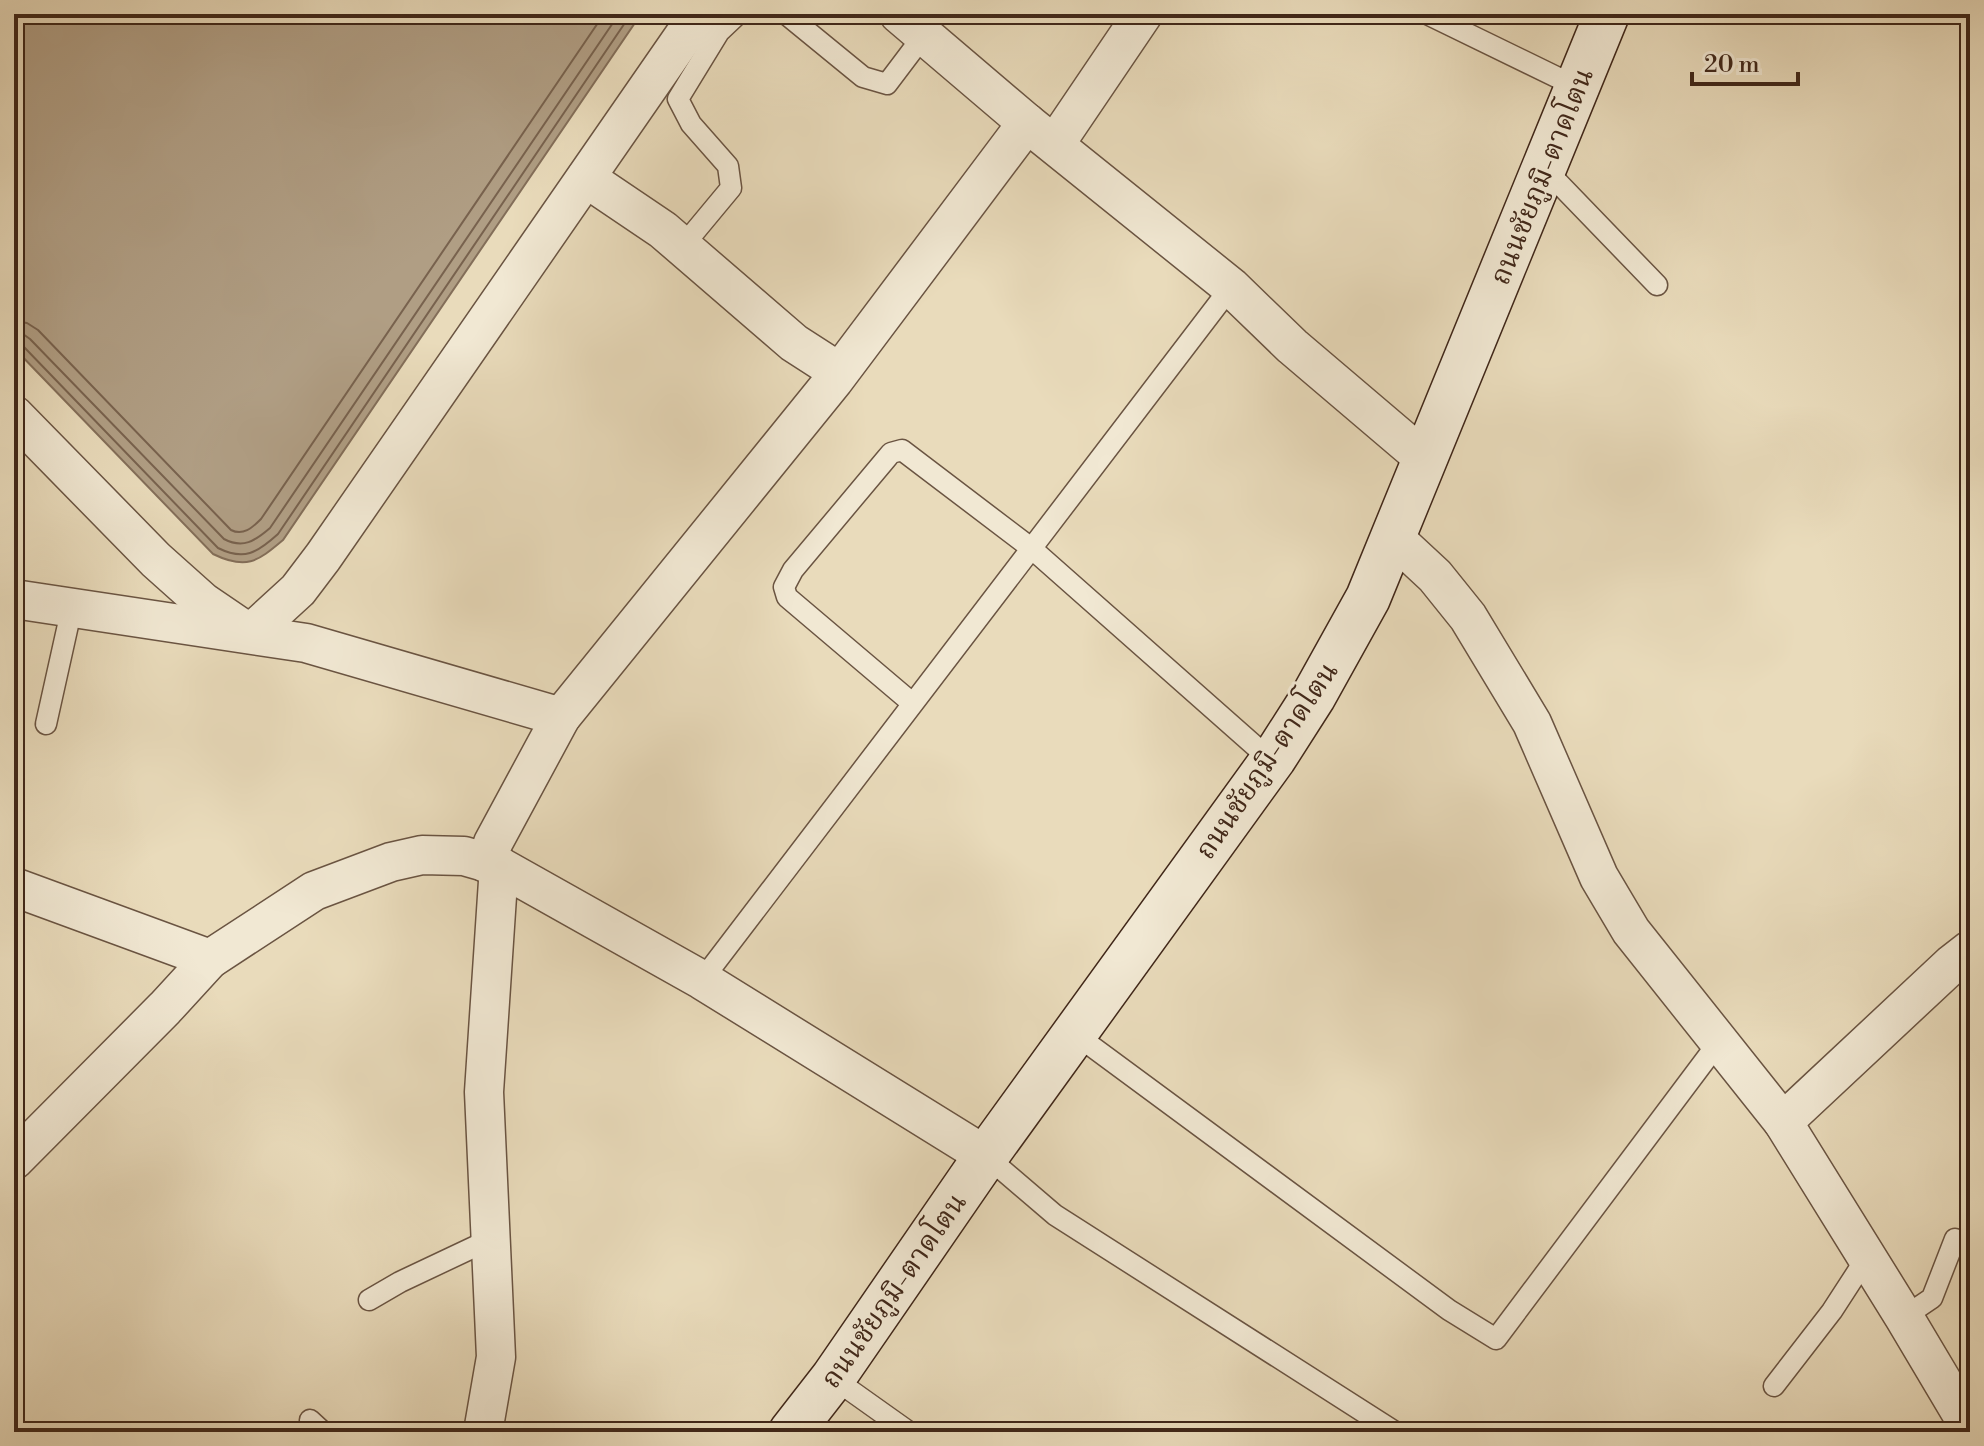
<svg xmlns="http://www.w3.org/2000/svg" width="1984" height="1446" font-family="'Libre Bodoni','Noto Serif Thai',serif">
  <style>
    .water { fill: #b09e84; stroke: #836e59; stroke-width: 2 }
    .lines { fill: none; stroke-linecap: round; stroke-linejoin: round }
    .shore { stroke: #78624e; stroke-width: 2 }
    .service-casing { stroke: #6a5442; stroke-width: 23 }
    .minor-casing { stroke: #6a5442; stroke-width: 41 }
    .secondary-casing { stroke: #402719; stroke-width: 47 }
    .service { stroke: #f1e8d3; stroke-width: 20 }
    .minor { stroke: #f1e8d3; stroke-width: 38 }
    .secondary { stroke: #f1e8d3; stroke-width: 44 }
    .labels { text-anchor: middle; stroke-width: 6; stroke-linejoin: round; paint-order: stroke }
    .street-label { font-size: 28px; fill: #402719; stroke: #f1e8d3 }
  </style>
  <rect width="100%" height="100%" fill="#e9dbbb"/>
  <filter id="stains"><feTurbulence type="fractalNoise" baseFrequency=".0025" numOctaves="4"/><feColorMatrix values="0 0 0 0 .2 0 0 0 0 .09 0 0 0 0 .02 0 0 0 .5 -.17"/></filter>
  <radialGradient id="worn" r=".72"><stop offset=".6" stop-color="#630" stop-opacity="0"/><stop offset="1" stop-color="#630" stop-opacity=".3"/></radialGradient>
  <!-- water -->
  <path class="water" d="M14,14H641L283,540C257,562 246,570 213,554L14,348Z"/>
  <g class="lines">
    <!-- shore -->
    <g class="shore">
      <path d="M14,321L27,323L38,330L231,530C243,536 252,528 261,519L604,14"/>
      <path d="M14,333L23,334L30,339L224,539C243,549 255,541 270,528L619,14"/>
      <path d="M14,343L23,346L218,548C244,561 257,553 278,534L631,14"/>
    </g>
    <!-- service casing -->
    <g class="service-casing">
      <g id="service">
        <path d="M786,14L863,77L887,84L924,35"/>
        <path d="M1427,14L1577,87"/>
        <path d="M1544,168L1657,285"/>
        <path d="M682,247L731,188L728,166L691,124L678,99L719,32L738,14"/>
        <path d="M912,703L787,597L784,587L793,570L886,459L891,453L902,450L1031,548L1272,761"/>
        <path d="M46,724L72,607"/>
        <path d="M702,980L1231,287"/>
        <path d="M1075,1034L1449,1310L1496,1339L1718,1043"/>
        <path d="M986,1156L1055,1215L1395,1432"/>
        <path d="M369,1300L400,1282L491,1239"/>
        <path d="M1904,1317L1932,1298L1955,1239"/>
        <path d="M833,1378L909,1432"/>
        <path d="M1774,1386L1832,1311L1867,1257"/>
        <path d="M310,1420L323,1432"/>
      </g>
    </g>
    <!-- minor casing -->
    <g class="minor-casing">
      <g id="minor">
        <path d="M899,14L1027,123L1231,287L1292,346L1426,460"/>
        <path d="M1055,144L1143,14"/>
        <path d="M586,178L663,230L794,343L839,372"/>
        <path d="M14,415L156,560L203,602L250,634L298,590L323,557L699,14"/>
        <path d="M1393,537L1435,576L1468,617L1532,723L1599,877L1631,931L1783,1122L1904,1317L1970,1428"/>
        <path d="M14,599L306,643L561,717"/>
        <path d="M486,863L493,843L561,717L834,380L1027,123"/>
        <path d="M14,887L210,959"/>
        <path d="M1783,1122L1952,964L1970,950"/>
        <path d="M14,1160L165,1008L210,959L314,891L391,862L422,855L464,856L499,866L702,980L986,1156"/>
        <path d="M483,1432L496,1357L484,1092L499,866"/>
      </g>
    </g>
    <!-- secondary casing -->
    <g class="secondary-casing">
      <path id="secondary" d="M791,1432L833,1378L986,1156L1274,758L1313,697L1368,598L1607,14"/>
    </g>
    <!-- service -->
    <use href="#service" class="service"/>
    <!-- minor -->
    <use href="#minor" class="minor"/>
    <!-- secondary -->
    <use href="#secondary" class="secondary"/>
  </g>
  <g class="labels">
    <!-- street labels -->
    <g class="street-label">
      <text transform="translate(1541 176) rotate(-68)" y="10">ถนนชัยภูมิ-ตาดโตน</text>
      <text transform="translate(1266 760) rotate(-56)" y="10">ถนนชัยภูมิ-ตาดโตน</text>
      <text transform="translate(893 1290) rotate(-55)" y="10">ถนนชัยภูมิ-ตาดโตน</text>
    </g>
  </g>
  <!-- margin -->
  <rect width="1984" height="1446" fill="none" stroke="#e9dbbb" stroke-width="48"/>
  <rect x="16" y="16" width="1952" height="1414" fill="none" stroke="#402719" stroke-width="4"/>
  <rect x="24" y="24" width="1936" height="1398" fill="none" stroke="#402719" stroke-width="2"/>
  <!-- scale -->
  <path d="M1692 72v12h106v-12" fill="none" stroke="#402719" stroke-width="4"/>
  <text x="1704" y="72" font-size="24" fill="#402719" stroke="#f1e8d3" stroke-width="6" paint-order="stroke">20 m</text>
  <rect width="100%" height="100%" filter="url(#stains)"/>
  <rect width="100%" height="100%" fill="url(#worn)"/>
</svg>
